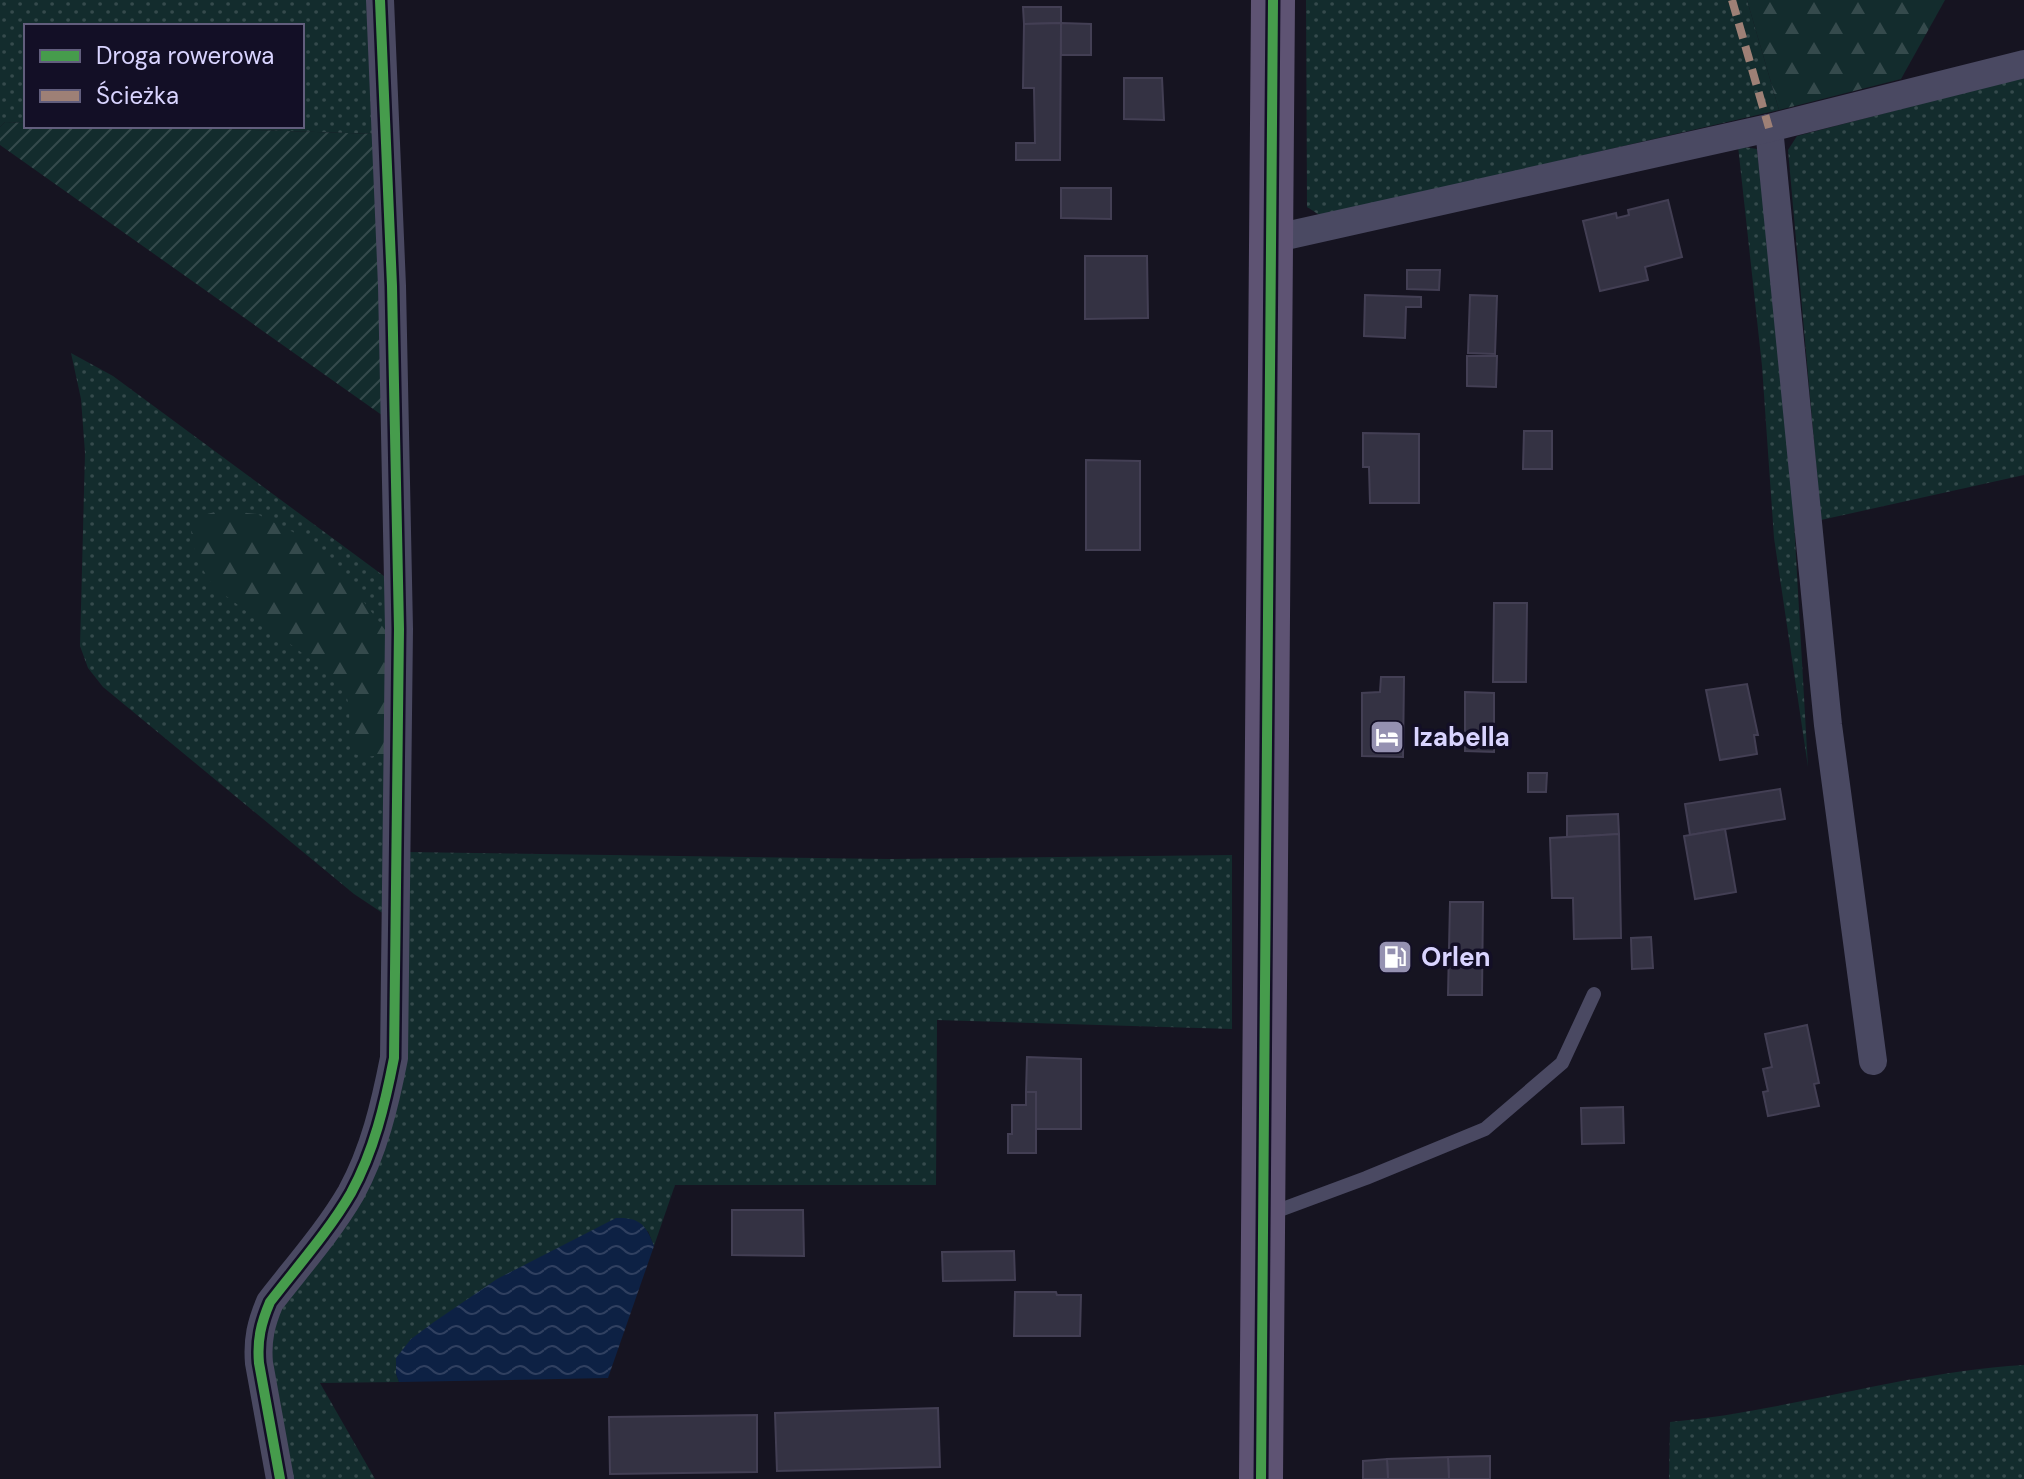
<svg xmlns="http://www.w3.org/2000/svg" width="2024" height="1479" font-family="'DM Sans',sans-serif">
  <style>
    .grass { fill: url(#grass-dots) }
    .forest { fill: url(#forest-firs) }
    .garden { fill: url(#garden-furrows) }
    .water { fill: url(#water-waves) }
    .building { fill: #343243; stroke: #433f54; stroke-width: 2 }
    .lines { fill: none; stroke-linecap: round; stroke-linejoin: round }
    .lane { stroke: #4a4962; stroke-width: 14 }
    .street { stroke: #4a4962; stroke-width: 28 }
    .primary { stroke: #5e5373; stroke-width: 44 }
    .quiet { stroke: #9e8076; stroke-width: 8; stroke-dasharray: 16 8; stroke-linecap: butt }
    .cycleway-casing { stroke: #130f26; stroke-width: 15 }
    .cycleway { stroke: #469c4c; stroke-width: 10 }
    .labels { text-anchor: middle; stroke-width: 7; stroke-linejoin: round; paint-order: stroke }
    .poi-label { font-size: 26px; font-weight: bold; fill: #d9d4ff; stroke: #130f26; text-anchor: start }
  </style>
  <defs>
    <pattern id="grass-dots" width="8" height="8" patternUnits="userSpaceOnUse" patternTransform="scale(2)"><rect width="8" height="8" fill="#132c2d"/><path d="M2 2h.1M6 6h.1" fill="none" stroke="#354a4c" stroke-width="1.8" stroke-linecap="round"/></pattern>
    <pattern id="forest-firs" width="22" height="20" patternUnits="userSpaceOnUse" patternTransform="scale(2)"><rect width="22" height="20" fill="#132c2d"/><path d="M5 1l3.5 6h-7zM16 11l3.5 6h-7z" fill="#354a4c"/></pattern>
    <pattern id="garden-furrows" width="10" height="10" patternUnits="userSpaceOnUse" patternTransform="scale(2)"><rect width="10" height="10" fill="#132c2d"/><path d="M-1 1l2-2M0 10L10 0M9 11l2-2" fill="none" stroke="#354a4c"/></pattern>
    <pattern id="water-waves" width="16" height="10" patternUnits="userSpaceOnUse" patternTransform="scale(2)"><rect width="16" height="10" fill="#0d2144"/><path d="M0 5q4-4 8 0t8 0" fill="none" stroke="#304060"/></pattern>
  </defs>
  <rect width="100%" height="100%" fill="#161421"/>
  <!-- grass -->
  <g class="grass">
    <path d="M0,0H372L378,134L127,126H302V26H26V123L5,122L0,127Z"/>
    <path d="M1306,0H1747L1779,110L1321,216L1307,207Z"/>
    <path d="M2024,77V475L1821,520L1788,150L1797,136Z"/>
    <path d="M1738,146L1757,149L1788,416L1808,767L1774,538L1762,366Z"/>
    <path d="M71,353L113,376L388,579L384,914L354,894L103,687L88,668L80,646L85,453L81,399Z"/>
    <path d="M406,852L890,859L1232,855V1029L937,1020L936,1185H675L654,1246L648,1231L396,1374L399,1382L320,1383L375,1479H288L271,1356L273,1329L287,1297L378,1158Z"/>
    <path d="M2024,1365V1479H1669L1670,1422C1789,1411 1904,1372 2024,1365Z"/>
  </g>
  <!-- forest -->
  <g class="forest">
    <path d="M1747,0H1945L1901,79L1779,110Z"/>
    <path d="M222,510L257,514L305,538L329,555L388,634L387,754L367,757L354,754C345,732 353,713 346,695C343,687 336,680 330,674L214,587L196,559L191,531L200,516Z"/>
  </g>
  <!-- garden -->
  <path class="garden" d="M5,122L26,123V126H127L378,134L386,418L0,145V127Z"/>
  <!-- water -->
  <path class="water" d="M616,1218C640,1217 646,1225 654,1246L608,1378L399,1382L396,1374V1358L411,1339L434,1322L497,1279Z"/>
  <!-- building -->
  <g class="building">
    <path d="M1023,7H1061V23L1024,24Z"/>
    <path d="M1061,23L1091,24V55H1061Z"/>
    <path d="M1061,23L1060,160H1016V143H1035L1034,88H1023L1024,24Z"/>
    <path d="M1124,78H1162L1164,120L1124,119Z"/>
    <path d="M1061,188H1111V219L1061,218Z"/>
    <path d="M1668,200L1682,257L1645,267L1648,280L1600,291L1583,221L1616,213L1617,218L1629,215L1628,210Z"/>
    <path d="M1085,256H1147L1148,318L1085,319Z"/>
    <path d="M1407,270H1440L1439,290L1407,289Z"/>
    <path d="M1365,295L1421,297V307H1406L1405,338L1364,336Z"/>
    <path d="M1470,295L1497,296L1495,354L1468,353Z"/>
    <path d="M1467,356H1497L1496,387L1467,386Z"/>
    <path d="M1524,431H1552V469H1523Z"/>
    <path d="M1363,433L1419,434V503H1370L1369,467H1363Z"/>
    <path d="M1086,460L1140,461V550H1086Z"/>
    <path d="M1494,603H1527L1526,682H1493Z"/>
    <path d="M1381,677H1404L1403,757L1362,756V693L1380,692Z"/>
    <path d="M1747,684L1758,735H1754L1757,754L1720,760L1706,690Z"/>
    <path d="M1465,692L1494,693V752L1465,751Z"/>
    <path d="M1528,773H1547L1546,792H1528Z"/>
    <path d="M1780,789L1785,819L1690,835L1685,804Z"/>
    <path d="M1618,814L1619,834L1567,837V816Z"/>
    <path d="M1725,829L1736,892L1695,899L1684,836Z"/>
    <path d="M1619,834L1621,938L1574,939L1573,898H1552L1550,838Z"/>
    <path d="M1450,902H1483L1482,995H1448Z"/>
    <path d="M1651,937L1653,968L1632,969L1631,938Z"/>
    <path d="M1807,1025L1819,1083L1814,1084L1819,1106L1768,1116L1763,1092L1768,1091L1763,1069L1772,1067L1765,1034Z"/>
    <path d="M1027,1057L1081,1059V1129H1035L1036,1092H1026Z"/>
    <path d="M1026,1092H1036V1153H1008V1134H1012V1105H1026Z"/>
    <path d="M1623,1107L1624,1143L1582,1144L1581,1108Z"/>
    <path d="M732,1210H803L804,1256L732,1255Z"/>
    <path d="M1014,1251L1015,1280L943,1281L942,1252Z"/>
    <path d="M1015,1292H1056L1057,1295H1081L1080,1336H1014Z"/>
    <path d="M938,1408L940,1467L777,1471L775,1413Z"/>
    <path d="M757,1415V1472L610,1474L609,1417Z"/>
    <path d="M1490,1456V1479H1449L1448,1457Z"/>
    <path d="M1448,1457L1449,1479H1388L1387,1459Z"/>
    <path d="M1387,1459L1388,1479H1363V1461Z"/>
  </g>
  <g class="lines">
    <!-- lane -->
    <path class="lane" d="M1269,1214L1366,1178L1485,1129L1562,1063L1594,994"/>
    <!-- street -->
    <g class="street">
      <path d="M1769,128L1828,725L1873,1061"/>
      <path d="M1272,239L1769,128L2024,64"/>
      <path d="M280,1479L259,1363C257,1340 261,1323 270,1302C297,1267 329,1231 351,1193C374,1151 385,1104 394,1058L399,629L392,286L380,0"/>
    </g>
    <!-- primary -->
    <path class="primary" d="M1261,1479L1273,0"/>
    <!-- quiet -->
    <path class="quiet" d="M1732,0L1769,128"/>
    <!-- cycleway casing -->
    <g class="cycleway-casing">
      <g id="cycleway">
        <path d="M280,1479L259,1363C257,1340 261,1323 270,1302C297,1267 329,1231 351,1193C374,1151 385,1104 394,1058L399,629L392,286L380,0"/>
        <path d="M1261,1479L1273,0"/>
      </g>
    </g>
    <!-- cycleway -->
    <use href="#cycleway" class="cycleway"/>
  </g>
  <!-- icons -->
  <defs>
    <g id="hotel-square" transform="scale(1.8)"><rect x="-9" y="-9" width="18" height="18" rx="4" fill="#9591b1" stroke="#130f26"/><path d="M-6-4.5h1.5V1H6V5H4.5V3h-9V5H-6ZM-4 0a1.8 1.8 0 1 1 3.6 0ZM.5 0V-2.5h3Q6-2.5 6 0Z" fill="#fff"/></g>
    <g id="fuel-square" transform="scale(1.8)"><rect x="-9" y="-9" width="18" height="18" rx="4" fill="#9591b1" stroke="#130f26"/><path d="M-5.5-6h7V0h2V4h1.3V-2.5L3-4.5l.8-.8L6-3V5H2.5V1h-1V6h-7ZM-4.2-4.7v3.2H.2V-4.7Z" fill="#fff"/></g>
  </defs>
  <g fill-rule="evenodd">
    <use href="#hotel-square" x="1387" y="737"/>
    <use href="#fuel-square" x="1395" y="957"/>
  </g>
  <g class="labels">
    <!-- poi labels -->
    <g class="poi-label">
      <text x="1413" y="746">Izabella</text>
      <text x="1421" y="966">Orlen</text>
    </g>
  </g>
  <!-- legend -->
  <rect x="24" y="24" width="280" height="104" fill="#130f26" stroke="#625e7d" stroke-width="2"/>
  <rect x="40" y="50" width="40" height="12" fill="#469c4c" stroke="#625e7d" stroke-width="2"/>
  <text x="96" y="64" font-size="24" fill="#d9d4ff">Droga rowerowa</text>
  <rect x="40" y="90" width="40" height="12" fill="#9e8076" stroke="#625e7d" stroke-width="2"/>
  <text x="96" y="104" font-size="24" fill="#d9d4ff">Ścieżka</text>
</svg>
